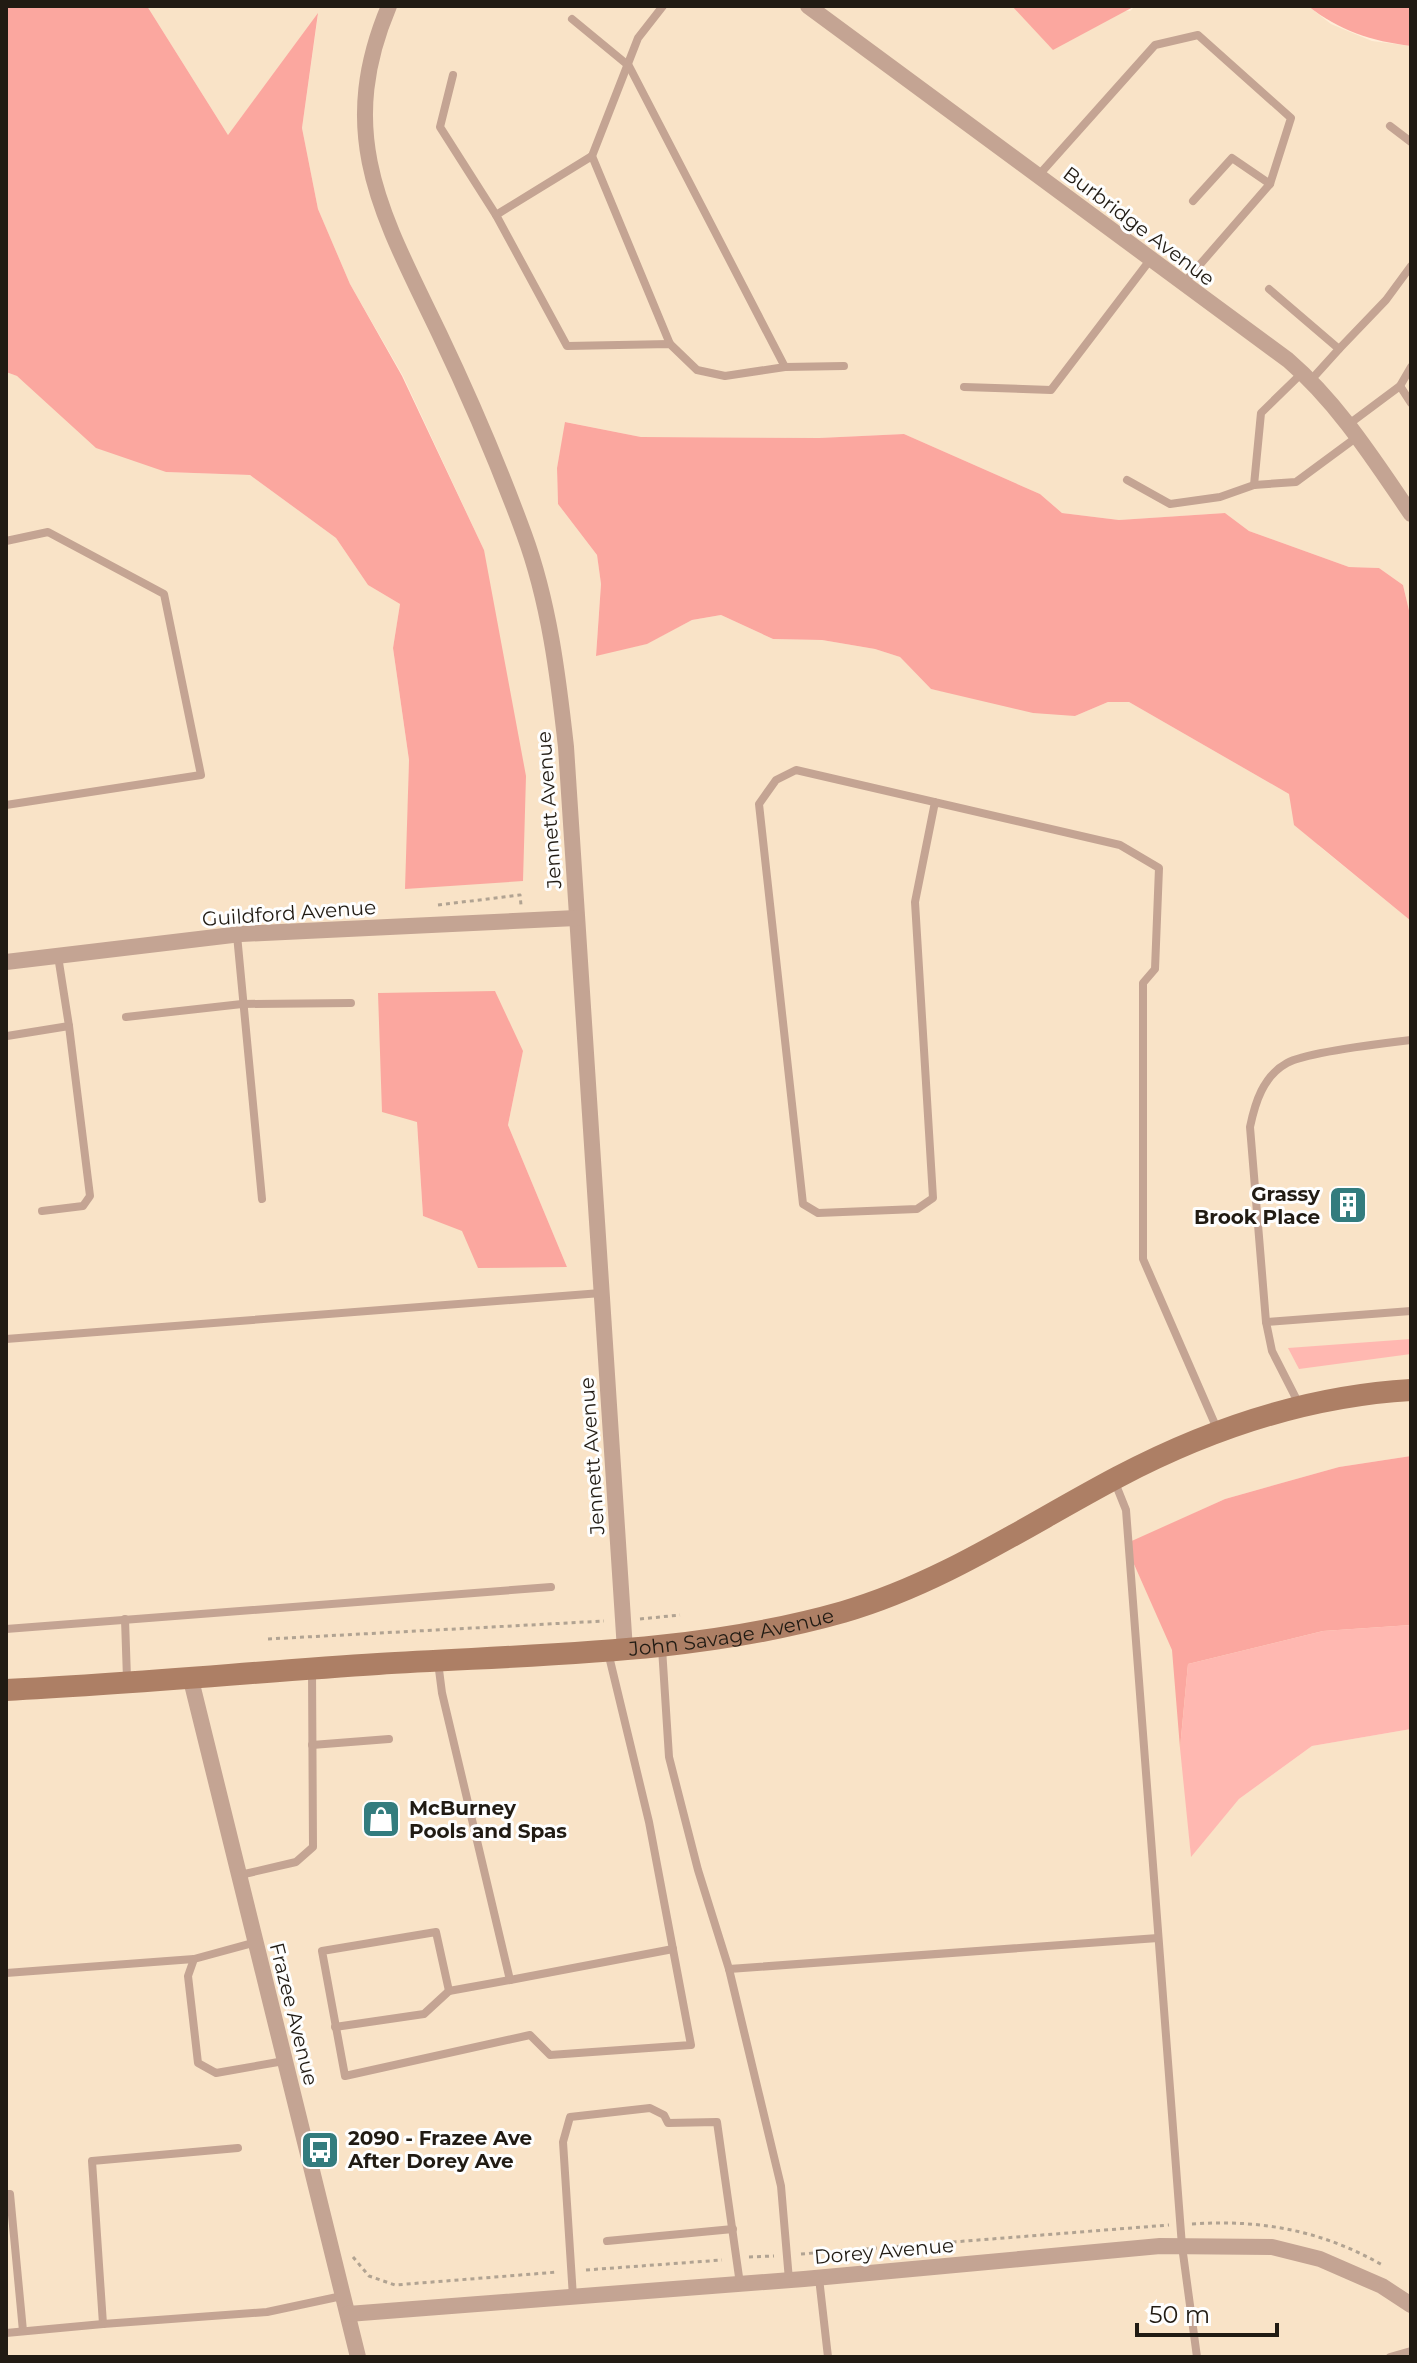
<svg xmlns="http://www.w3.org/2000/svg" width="1417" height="2363" font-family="Montserrat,sans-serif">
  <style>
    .built { fill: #f9e3c7; fill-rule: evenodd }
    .green { fill: #ffb8b1 }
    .forest { fill: #fba79f }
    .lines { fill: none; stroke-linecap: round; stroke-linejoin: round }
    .path { stroke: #b1a392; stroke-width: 3; stroke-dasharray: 4 4; stroke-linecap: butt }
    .service { stroke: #c4a493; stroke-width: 8 }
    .minor { stroke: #c4a493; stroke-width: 16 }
    .secondary { stroke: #ad7f65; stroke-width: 22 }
    .labels { text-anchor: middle; stroke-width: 6; stroke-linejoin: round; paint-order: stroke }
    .street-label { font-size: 20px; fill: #211b13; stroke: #fefefe }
    .poi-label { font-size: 20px; font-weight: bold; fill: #211b13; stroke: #fefefe; text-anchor: start }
  </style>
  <rect width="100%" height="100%" fill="#ffeed8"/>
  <!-- built -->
  <path class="built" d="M147,6H1012L1130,11L1135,6H1308L1331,24L1372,41L1411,46V619L1403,585L1379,568L1349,567L1249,531L1225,513L1119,520L1062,513L1040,494L904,434L819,438L641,437L566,422L557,468L558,504L597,555L601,584L596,655L646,644L692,620L721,615L773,639L822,640L875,649L900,657L931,689L1075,716L1108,702H1129L1289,794L1319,846L1411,921V1456L1339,1467L1225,1499L1125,1545L1173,1650L1191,1856L1239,1799L1312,1746L1411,1729V2357H6V372L17,376L166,472L250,475L336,538L368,585L400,604L393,648L409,760L406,889L484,550L403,376L350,284L318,209L302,128L318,15L228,135ZM523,1051L508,1125L567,1267L423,1216L417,1122Z"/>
  <!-- green -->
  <g class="green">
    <path d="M1411,1339V1354L1299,1369L1288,1348Z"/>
    <path d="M1411,1625V1729L1312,1746L1239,1799L1191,1857L1180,1748L1188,1664L1323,1631Z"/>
  </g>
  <!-- forest -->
  <g class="forest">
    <path d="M6,6H147L228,135L318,13L302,128L318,209L350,284L402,376L484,550L526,776L523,881L405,889L409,760L393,648L400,604L368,585L336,538L250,475L166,472L96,448L17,376L6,372Z"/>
    <path d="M1012,6H1135L1053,50Z"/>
    <path d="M1308,6H1411V46C1371,41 1340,31 1308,6Z"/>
    <path d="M565,422L641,437L819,438L904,434L1040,494L1062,513L1119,520L1225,513L1249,531L1349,567L1379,568L1403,585L1411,619V921L1294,825L1289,794L1129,702H1108L1075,716L1033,713L931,689L900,657L875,649L822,640L773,639L721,615L692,620L647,644L596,656L601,584L597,555L558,504L557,468Z"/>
    <path d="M495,991L523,1051L508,1125L567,1267L478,1268L462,1231L423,1216L417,1122L382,1112L378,993Z"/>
    <path d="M1411,1456V1625L1323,1631L1188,1664L1180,1748L1172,1650L1125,1544L1225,1499L1339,1467Z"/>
  </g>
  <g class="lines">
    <!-- path -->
    <g class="path">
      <path d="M438,905L520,895L521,905"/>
      <path d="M640,1619L680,1615"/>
      <path d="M268,1639L604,1621"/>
      <path d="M1192,2224C1261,2219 1324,2231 1384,2266"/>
      <path d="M801,2254L1169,2225"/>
      <path d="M353,2257L369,2276L395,2285L558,2272"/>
      <path d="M749,2257L774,2256"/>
      <path d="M586,2270L722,2260"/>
    </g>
    <!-- service -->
    <g class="service">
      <path d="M453,75L440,127L496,215L592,156L638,38L663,6"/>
      <path d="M1390,126L1411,142"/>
      <path d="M592,156L670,344"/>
      <path d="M1038,176L1155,45L1198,35L1291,118L1270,184"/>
      <path d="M496,215L567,346L670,344L697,370L725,376L785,367L629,66L572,19"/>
      <path d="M1183,284L1270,184L1232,158L1193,201"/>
      <path d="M1269,289L1339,349L1311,380"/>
      <path d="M1339,349L1386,300L1411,266"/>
      <path d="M785,367L844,366"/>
      <path d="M1400,386L1411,367"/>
      <path d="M964,387L1051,390L1150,260"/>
      <path d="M1349,424L1400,386L1411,403"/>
      <path d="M1127,480L1170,504L1220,497L1254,485L1261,413L1303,372"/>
      <path d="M1254,485L1296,482L1357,437"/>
      <path d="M6,541L48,532L164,594L201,775L6,805"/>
      <path d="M935,802L915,902L933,1198L917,1209L818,1213L803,1204L759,804L776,780L796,770L1120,845L1159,868L1155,969L1143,983V1259L1218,1431"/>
      <path d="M237,935L262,1199"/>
      <path d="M126,1017L242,1004L351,1003"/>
      <path d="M7,1036L69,1026L58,956"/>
      <path d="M42,1211L83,1206L90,1196L69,1026"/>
      <path d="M1266,1322L1411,1311"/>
      <path d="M6,1339L601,1293"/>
      <path d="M1300,1406L1272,1351L1266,1322L1250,1127C1255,1103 1263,1076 1287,1063C1307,1052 1385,1043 1411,1040"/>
      <path d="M1114,1480L1126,1510L1182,2246L1197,2357"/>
      <path d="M125,1619L127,1679"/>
      <path d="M6,1629L551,1587"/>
      <path d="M662,1648L669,1757L698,1870L729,1969L781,2186L789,2280"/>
      <path d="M438,1662L442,1693L510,1980L673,1949"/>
      <path d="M312,1745L389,1739"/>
      <path d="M240,1875L296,1862L313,1847L312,1669"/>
      <path d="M256,1942L194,1959L188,1976L198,2063L216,2073L284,2061"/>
      <path d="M729,1969L1158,1938"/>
      <path d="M6,1973L194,1959"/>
      <path d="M510,1980L449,1991L436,1932L322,1951L345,2076L530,2035L550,2055L691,2045L649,1822L608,1652"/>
      <path d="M335,2027L424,2014L449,1991"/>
      <path d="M238,2148L92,2161L103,2324L267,2312L342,2296"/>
      <path d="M6,2194H10L23,2331"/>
      <path d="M607,2241L733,2229"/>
      <path d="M819,2278L828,2357"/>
      <path d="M573,2297L563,2142L570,2117L650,2108L664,2115L668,2123L717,2122L740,2284"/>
      <path d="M6,2333L103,2324"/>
      <path d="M1390,2357L1411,2351"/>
    </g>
    <!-- minor -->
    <g class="minor">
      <path d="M389,6C334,136 383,216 439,333C470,398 499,466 524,534C549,602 558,675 566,747L625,1650"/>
      <path d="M808,6L1288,360C1338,403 1374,460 1411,514"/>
      <path d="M6,962L241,934L576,918"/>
      <path d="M191,1680L358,2357"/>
      <path d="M348,2314L804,2279L1160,2246L1272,2247L1320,2259L1382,2286L1411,2305"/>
    </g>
    <!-- secondary -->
    <path class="secondary" id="s1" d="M6,1690C130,1684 254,1672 378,1664C534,1654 692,1655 843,1612C943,1583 1027,1525 1118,1477C1209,1429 1308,1396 1411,1390"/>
  </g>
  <!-- icons -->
  <defs>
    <g id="building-square" transform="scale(2)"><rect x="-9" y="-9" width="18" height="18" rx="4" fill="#337c7e" stroke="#fefefe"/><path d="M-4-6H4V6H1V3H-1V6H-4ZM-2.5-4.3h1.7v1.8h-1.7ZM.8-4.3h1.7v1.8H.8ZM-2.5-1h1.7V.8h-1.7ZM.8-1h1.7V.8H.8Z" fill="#fff"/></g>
    <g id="shop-square" transform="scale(2)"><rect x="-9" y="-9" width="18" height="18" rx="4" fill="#337c7e" stroke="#fefefe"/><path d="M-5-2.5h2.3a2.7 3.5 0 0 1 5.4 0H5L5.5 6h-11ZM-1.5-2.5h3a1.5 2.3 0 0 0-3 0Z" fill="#fff"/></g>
    <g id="bus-square" transform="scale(2)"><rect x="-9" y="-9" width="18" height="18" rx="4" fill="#337c7e" stroke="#fefefe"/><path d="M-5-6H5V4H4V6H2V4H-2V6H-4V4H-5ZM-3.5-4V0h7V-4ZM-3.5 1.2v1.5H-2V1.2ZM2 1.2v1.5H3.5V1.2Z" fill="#fff"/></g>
  </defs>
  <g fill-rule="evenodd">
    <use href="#building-square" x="1348" y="1205"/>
    <use href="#shop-square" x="381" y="1819"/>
    <use href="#bus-square" x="320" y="2150"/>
  </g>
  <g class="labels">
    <!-- street labels -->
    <g class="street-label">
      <text transform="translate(1139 226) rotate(37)" y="7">Burbridge Avenue</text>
      <text transform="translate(549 810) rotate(-94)" y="7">Jennett Avenue</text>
      <text transform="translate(289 913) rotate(-4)" y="7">Guildford Avenue</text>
      <text transform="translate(592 1456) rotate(-94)" y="7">Jennett Avenue</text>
      <text dy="7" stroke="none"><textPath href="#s1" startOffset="728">John Savage Avenue</textPath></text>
      <text transform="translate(294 2014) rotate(76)" y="7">Frazee Avenue</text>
      <text transform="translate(884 2251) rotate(-5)" y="7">Dorey Avenue</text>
    </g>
    <!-- poi labels -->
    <g class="poi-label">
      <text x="1320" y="1201" text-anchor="end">Grassy<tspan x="1320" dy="23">Brook Place</tspan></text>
      <text x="409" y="1815">McBurney<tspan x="409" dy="23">Pools and Spas</tspan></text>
      <text x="348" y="2145">2090 - Frazee Ave<tspan x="348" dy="23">After Dorey Ave</tspan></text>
    </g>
  </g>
  <!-- border -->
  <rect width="1417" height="2363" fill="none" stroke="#211b13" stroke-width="16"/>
  <!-- scale -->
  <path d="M1137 2323v12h140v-12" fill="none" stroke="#211b13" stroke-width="4"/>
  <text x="1149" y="2323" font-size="24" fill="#211b13" stroke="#fefefe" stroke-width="6" paint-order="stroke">50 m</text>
</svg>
